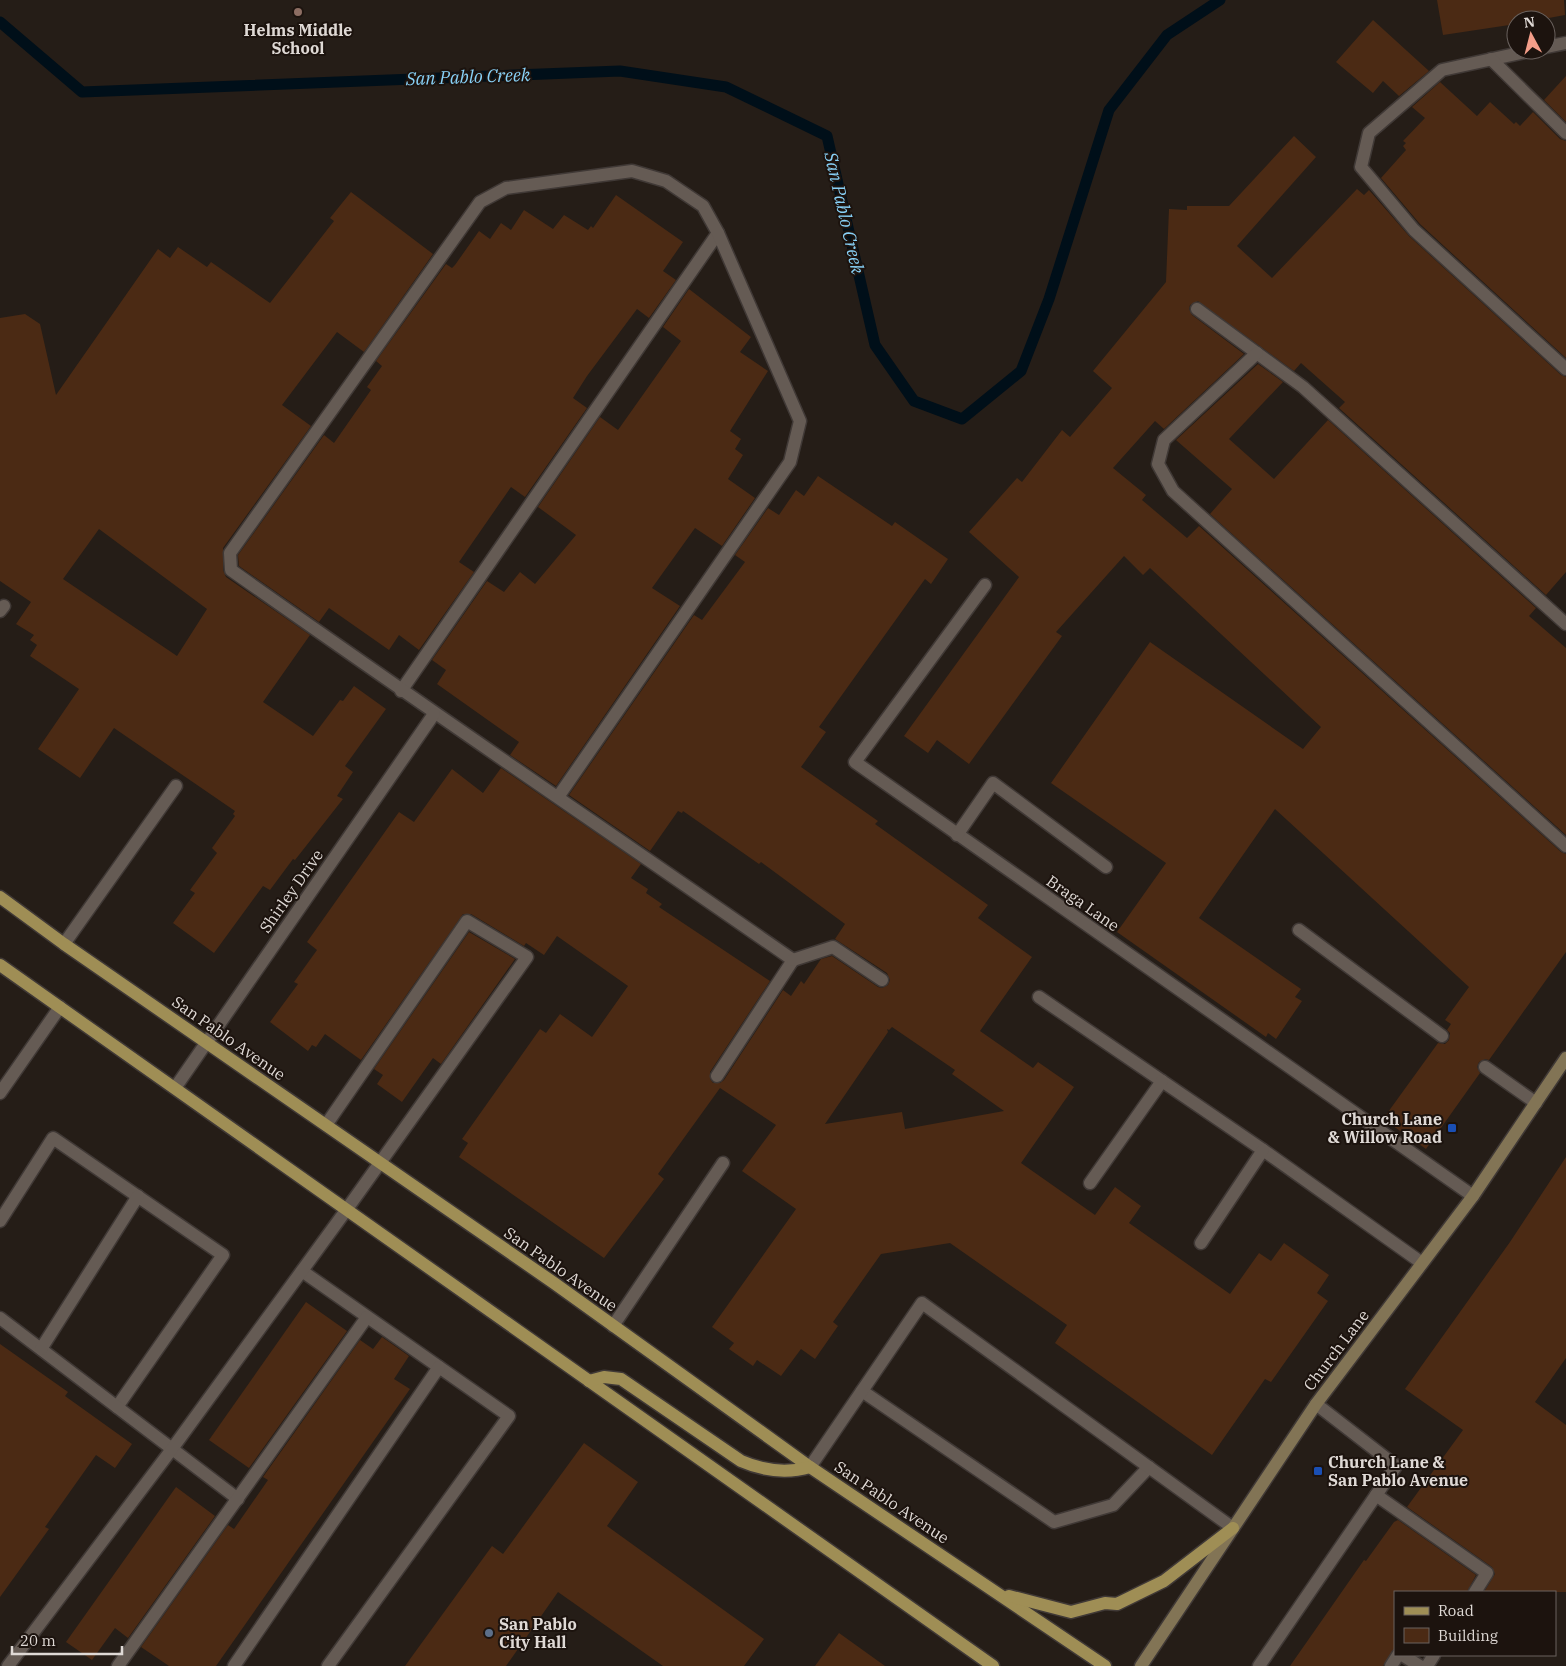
<svg xmlns="http://www.w3.org/2000/svg" width="1566" height="1666" font-family="'IBM Plex Serif',serif">
  <style>
    .lines { fill: none; stroke-linecap: round; stroke-linejoin: round }
    .stream { stroke: #000f19; stroke-width: 11 }
    .building { fill: #4b2a14; fill-rule: evenodd }
    .lane-casing { stroke: #403936; stroke-width: 15 }
    .street-casing { stroke: #403936; stroke-width: 15 }
    .secondary-casing { stroke: #403936; stroke-width: 15 }
    .primary-casing { stroke: #403936; stroke-width: 15 }
    .lane { stroke: #655b54; stroke-width: 12 }
    .street { stroke: #655b54; stroke-width: 12 }
    .secondary { stroke: #827455; stroke-width: 12 }
    .primary { stroke: #9f8e55; stroke-width: 12 }
    .education-dot { fill: #8d6e63; stroke: #1c130e; stroke-width: 2 }
    .transit-dot { fill: #1a4fb4; stroke: #1c130e; stroke-width: 2 }
    .service-dot { fill: #5c6f8a; stroke: #1c130e; stroke-width: 2 }
    .labels { text-anchor: middle; stroke-width: 4; stroke-linejoin: round; paint-order: stroke }
    .poi-label { font-size: 16px; font-weight: bold; fill: #dfd9d5; stroke: #1c130e; text-anchor: start }
    .street-label { font-size: 16px; fill: #dfd9d5; stroke: #1c130e }
    .water-label { font-size: 18px; font-style: italic; fill: #88d1f7; stroke: #1c130e }
  </style>
  <rect width="100%" height="100%" fill="#251d17"/>
  <g class="lines">
    <!-- stream -->
    <path class="stream" d="M0,22L82,92L620,71L726,87L827,136L875,345L914,401L962,419L1021,371L1049,299L1109,110L1167,35L1220,0"/>
  </g>
  <!-- building -->
  <g class="building">
    <path d="M1437,0H1564L1565,15L1538,20H1516V24L1443,35Z"/>
    <path d="M1373,20L1429,71L1399,96L1383,81L1373,93L1336,62Z"/>
    <path d="M1566,76V122L1544,100Z"/>
    <path d="M1440,82L1477,116L1490,102L1514,124L1516,122L1520,126L1533,112L1560,139L1566,141V358L1420,224L1381,178L1406,150L1403,146L1406,143L1403,141L1425,118L1412,107Z"/>
    <path d="M1294,136L1316,157L1237,246L1272,278L1357,189L1364,195L1369,190L1409,236L1561,375L1566,377V572L1546,595L1339,408L1345,402L1301,363L1294,371L1198,301L1190,305L1189,309L1192,315L1244,354L1164,429L1155,421L1113,468L1146,495L1142,500L1187,538L1199,526L1561,852L1566,854V952L1489,1060L1485,1059L1479,1062L1477,1067L1480,1073L1426,1149L1383,1119L1438,1043L1445,1044L1449,1040L1450,1033L1447,1030L1451,1024L1445,1020L1469,987L1275,809L1199,918L1301,989L1295,997L1302,1001L1276,1039L1268,1033L1266,1037L1117,932L1166,863L1051,783L1150,642L1303,749L1321,727L1150,568L1143,575L1124,556L1056,632L1062,636L969,764L937,740L928,753L904,736L1019,577L969,532L1017,478L1022,482L1062,430L1070,437L1112,388L1093,371L1166,282L1169,209L1187,210V206H1229Z"/>
    <path d="M351,192L433,254L364,352L337,332L282,405L311,426L223,548V570L226,577L310,635L263,702L313,736L340,700L343,701L354,686L386,709L345,766L353,772L337,796L343,799L295,860L293,859L270,890L263,886L214,953L173,923L195,893L190,890L217,853L212,848L235,816L233,814L235,811L114,728L80,778L38,749L79,689L30,656L37,645L30,640L34,635L16,624L31,602L0,581V318L25,314L40,324L56,395L158,249L170,258L178,247L207,267L211,262L270,303L334,221L330,218ZM99,529L207,609L177,656L63,579Z"/>
    <path d="M616,195L683,242L663,271L676,280L649,318L637,309L587,376L573,398L587,408L525,497L511,487L459,562L474,572L419,650L399,635L389,650L329,608L319,622L239,566L238,555L324,435L334,443L371,390L367,387L382,366L376,361L446,264L452,268L455,265L479,231L490,239L501,223L511,230L524,210L553,229L564,215L588,230L591,226L593,228Z"/>
    <path d="M689,289L751,337L740,352L768,371L730,431L741,439L735,449L743,455L728,479L755,498L722,546L695,528L652,588L680,606L556,786L510,755L519,742L437,684L446,670L432,660L487,581L504,592L520,572L535,584L576,535L538,507L600,417L618,430L681,341L663,327Z"/>
    <path d="M1258,364L1283,382L1229,439L1274,479L1328,420L1536,608L1529,616L1566,648V835L1210,514L1232,489L1176,440Z"/>
    <path d="M818,476L892,526L895,522L948,559L931,584L925,579L819,727L826,732L801,767L878,821L875,824L988,905L978,918L1032,957L980,1031L1033,1068L1038,1062L1074,1087L1021,1163L1095,1215L1115,1187L1141,1206L1129,1223L1230,1294L1259,1253L1271,1261L1284,1243L1329,1275L1317,1293L1328,1301L1271,1382L1265,1379L1212,1455L1055,1343L1067,1325L950,1243L881,1254L833,1322L838,1326L815,1359L801,1349L781,1376L757,1360L753,1366L729,1349L734,1343L712,1327L796,1209L742,1171L776,1125L720,1088L658,1174L664,1179L604,1258L459,1157L468,1143L462,1139L540,1029L546,1033L560,1014L592,1037L628,986L557,936L544,955L526,943L524,946L471,914H463L361,1060L325,1034L316,1047L312,1045L308,1051L270,1022L298,984L294,982L317,950L307,942L399,812L414,822L452,769L483,793L501,768L641,864L631,878L648,889L646,893L662,904L659,907L770,981L710,1072V1079L713,1083H720L724,1080L783,990L791,996L801,981L804,984L821,959L832,956L878,987L882,988L888,985L890,980L887,973L835,939L845,924L761,862L759,864L683,811L682,813L678,811L650,851L569,795L694,615L702,620L745,562L735,555L768,508L779,515L796,490L804,496ZM892,1027L955,1070L952,1074L1004,1111L905,1129L902,1112L825,1124L888,1032L887,1029L889,1030Z"/>
    <path d="M469,932L515,959L441,1064L433,1058L402,1102L377,1084L383,1075L374,1069Z"/>
    <path d="M1566,1157V1358L1535,1402L1566,1425V1592H1484L1495,1574L1492,1567L1407,1507L1463,1430L1405,1389L1510,1242Z"/>
    <path d="M306,1302L347,1331L249,1468L209,1440Z"/>
    <path d="M382,1337L409,1356L394,1379L410,1389L216,1666H169L141,1647L228,1525L234,1529L268,1480L263,1477L360,1340L373,1349Z"/>
    <path d="M0,1344L68,1392L65,1396L132,1444L115,1468L96,1455L45,1527L49,1529L0,1597Z"/>
    <path d="M584,1443L638,1482L607,1526L764,1639L744,1666H663L558,1592L506,1666H405L492,1546L503,1554Z"/>
    <path d="M176,1487L215,1516L128,1638L115,1628L92,1660L66,1642Z"/>
    <path d="M1398,1520L1476,1575L1467,1592H1395V1648L1383,1666H1290L1364,1560L1366,1561L1394,1522Z"/>
    <path d="M839,1633L885,1666H815Z"/>
  </g>
  <g class="lines">
    <!-- lane casing -->
    <g class="lane-casing">
      <g id="lane">
        <path d="M1546,47L1566,43"/>
        <path d="M1534,50L1442,70L1369,133L1361,167L1414,230L1566,369"/>
        <path d="M1491,59L1566,133"/>
        <path d="M1197,309L1303,387L1566,624"/>
        <path d="M1257,353L1164,440L1158,464L1173,491L1566,846"/>
        <path d="M985,585L855,762L1473,1196"/>
        <path d="M0,611L4,606"/>
        <path d="M401,691L718,233"/>
        <path d="M558,797L790,462L800,421L718,233L703,206L666,181L632,171L506,188L480,202L230,553L231,570C417,702 606,830 793,960L717,1076"/>
        <path d="M957,835L993,783L1106,867"/>
        <path d="M1299,930L1442,1036"/>
        <path d="M64,944L176,786"/>
        <path d="M793,960L833,947L882,980"/>
        <path d="M1039,997L1263,1150L1422,1263"/>
        <path d="M1485,1067L1536,1103"/>
        <path d="M0,1093L60,1007"/>
        <path d="M1090,1183L1162,1081"/>
        <path d="M0,1221L53,1138L223,1255L117,1407"/>
        <path d="M1201,1243L1263,1150"/>
        <path d="M302,1271L509,1416L328,1666"/>
        <path d="M0,1318L238,1499"/>
        <path d="M613,1326L723,1163"/>
        <path d="M41,1349L138,1196"/>
        <path d="M862,1391L1054,1522L1113,1505L1149,1467"/>
        <path d="M810,1467L922,1303L1233,1528"/>
        <path d="M1376,1495L1487,1573L1475,1592"/>
        <path d="M1402,1655L1420,1666"/>
        <path d="M8,1666L172,1449L347,1209L527,957L467,921L326,1125"/>
        <path d="M118,1666L367,1317"/>
        <path d="M234,1666L439,1367"/>
        <path d="M1259,1666L1396,1466L1316,1404"/>
        <path d="M1391,1666L1398,1655"/>
        <path d="M1427,1666L1434,1655"/>
      </g>
    </g>
    <!-- street casing -->
    <g class="street-casing">
      <path id="street" d="M175,1088L434,714"/>
    </g>
    <!-- secondary casing -->
    <g class="secondary-casing">
      <path id="secondary" d="M1141,1666L1316,1404L1473,1196L1566,1058"/>
    </g>
    <!-- primary casing -->
    <g class="primary-casing">
      <g id="primary">
        <path d="M0,897L64,944L554,1283L810,1467L1105,1666"/>
        <path d="M0,965L993,1666"/>
        <path d="M589,1381L604,1377L621,1379L741,1461C764,1471 786,1474 810,1467"/>
        <path d="M1009,1596L1071,1612L1105,1603L1117,1604L1164,1581L1233,1528"/>
      </g>
    </g>
    <!-- lane -->
    <use href="#lane" class="lane"/>
    <!-- street -->
    <use href="#street" class="street"/>
    <!-- secondary -->
    <use href="#secondary" class="secondary"/>
    <!-- primary -->
    <use href="#primary" class="primary"/>
  </g>
  <!-- markers -->
  <circle class="education-dot" cx="298" cy="12" r="5"/>
  <g class="transit-dot">
    <rect x="1447" y="1123" width="10" height="10" rx="2.5"/>
    <rect x="1313" y="1466" width="10" height="10" rx="2.5"/>
  </g>
  <circle class="service-dot" cx="489" cy="1633" r="5"/>
  <g class="labels">
    <!-- poi labels -->
    <g class="poi-label">
      <text x="298" y="36" text-anchor="middle">Helms Middle<tspan x="298" dy="18">School</tspan></text>
      <text x="1442" y="1125" text-anchor="end">Church Lane<tspan x="1442" dy="18">&amp; Willow Road</tspan></text>
      <text x="1328" y="1468">Church Lane &amp;<tspan x="1328" dy="18">San Pablo Avenue</tspan></text>
      <text x="499" y="1630">San Pablo<tspan x="499" dy="18">City Hall</tspan></text>
    </g>
    <!-- street labels -->
    <g class="street-label">
      <text transform="translate(291 891) rotate(-55)" y="6">Shirley Drive</text>
      <text transform="translate(1083 903) rotate(35)" y="6">Braga Lane</text>
      <text transform="translate(229 1038) rotate(35)" y="6">San Pablo Avenue</text>
      <text transform="translate(561 1269) rotate(35)" y="6">San Pablo Avenue</text>
      <text transform="translate(1336 1350) rotate(-53)" y="6">Church Lane</text>
      <text transform="translate(892 1502) rotate(34)" y="6">San Pablo Avenue</text>
    </g>
    <!-- water labels -->
    <g class="water-label">
      <text transform="translate(468 77) rotate(-2)" y="6">San Pablo Creek</text>
      <text transform="translate(844 213) rotate(77)" y="6">San Pablo Creek</text>
    </g>
  </g>
  <!-- legend -->
  <rect x="1394" y="1591" width="162" height="65" fill="#1c130e" stroke="#6a625e"/>
  <rect x="1404" y="1607" width="25" height="8" fill="#9f8e55" stroke="#6a625e"/>
  <text x="1438" y="1616" font-size="15" fill="#dfd9d5">Road</text>
  <rect x="1404" y="1628" width="25" height="15" fill="#4b2a14" stroke="#6a625e"/>
  <text x="1438" y="1641" font-size="15" fill="#dfd9d5">Building</text>
  <!-- north arrow -->
  <g transform="translate(1531 35) rotate(353)"><circle r="24" fill="#1c130e" stroke="#6a625e"/>
  <path d="M0-4L9 19L0 12L-9 19Z" fill="#f49e89"/>
  <text y="-8" font-size="14" font-weight="bold" text-anchor="middle" fill="#dfd9d5">N</text>
  </g>
  <!-- scale -->
  <path d="M12 1646v8h110v-8" fill="none" stroke="#dfd9d5" stroke-width="2.5"/>
  <text x="20" y="1646" font-size="15" fill="#dfd9d5" stroke="#1c130e" stroke-width="4" paint-order="stroke">20 m</text>
</svg>
